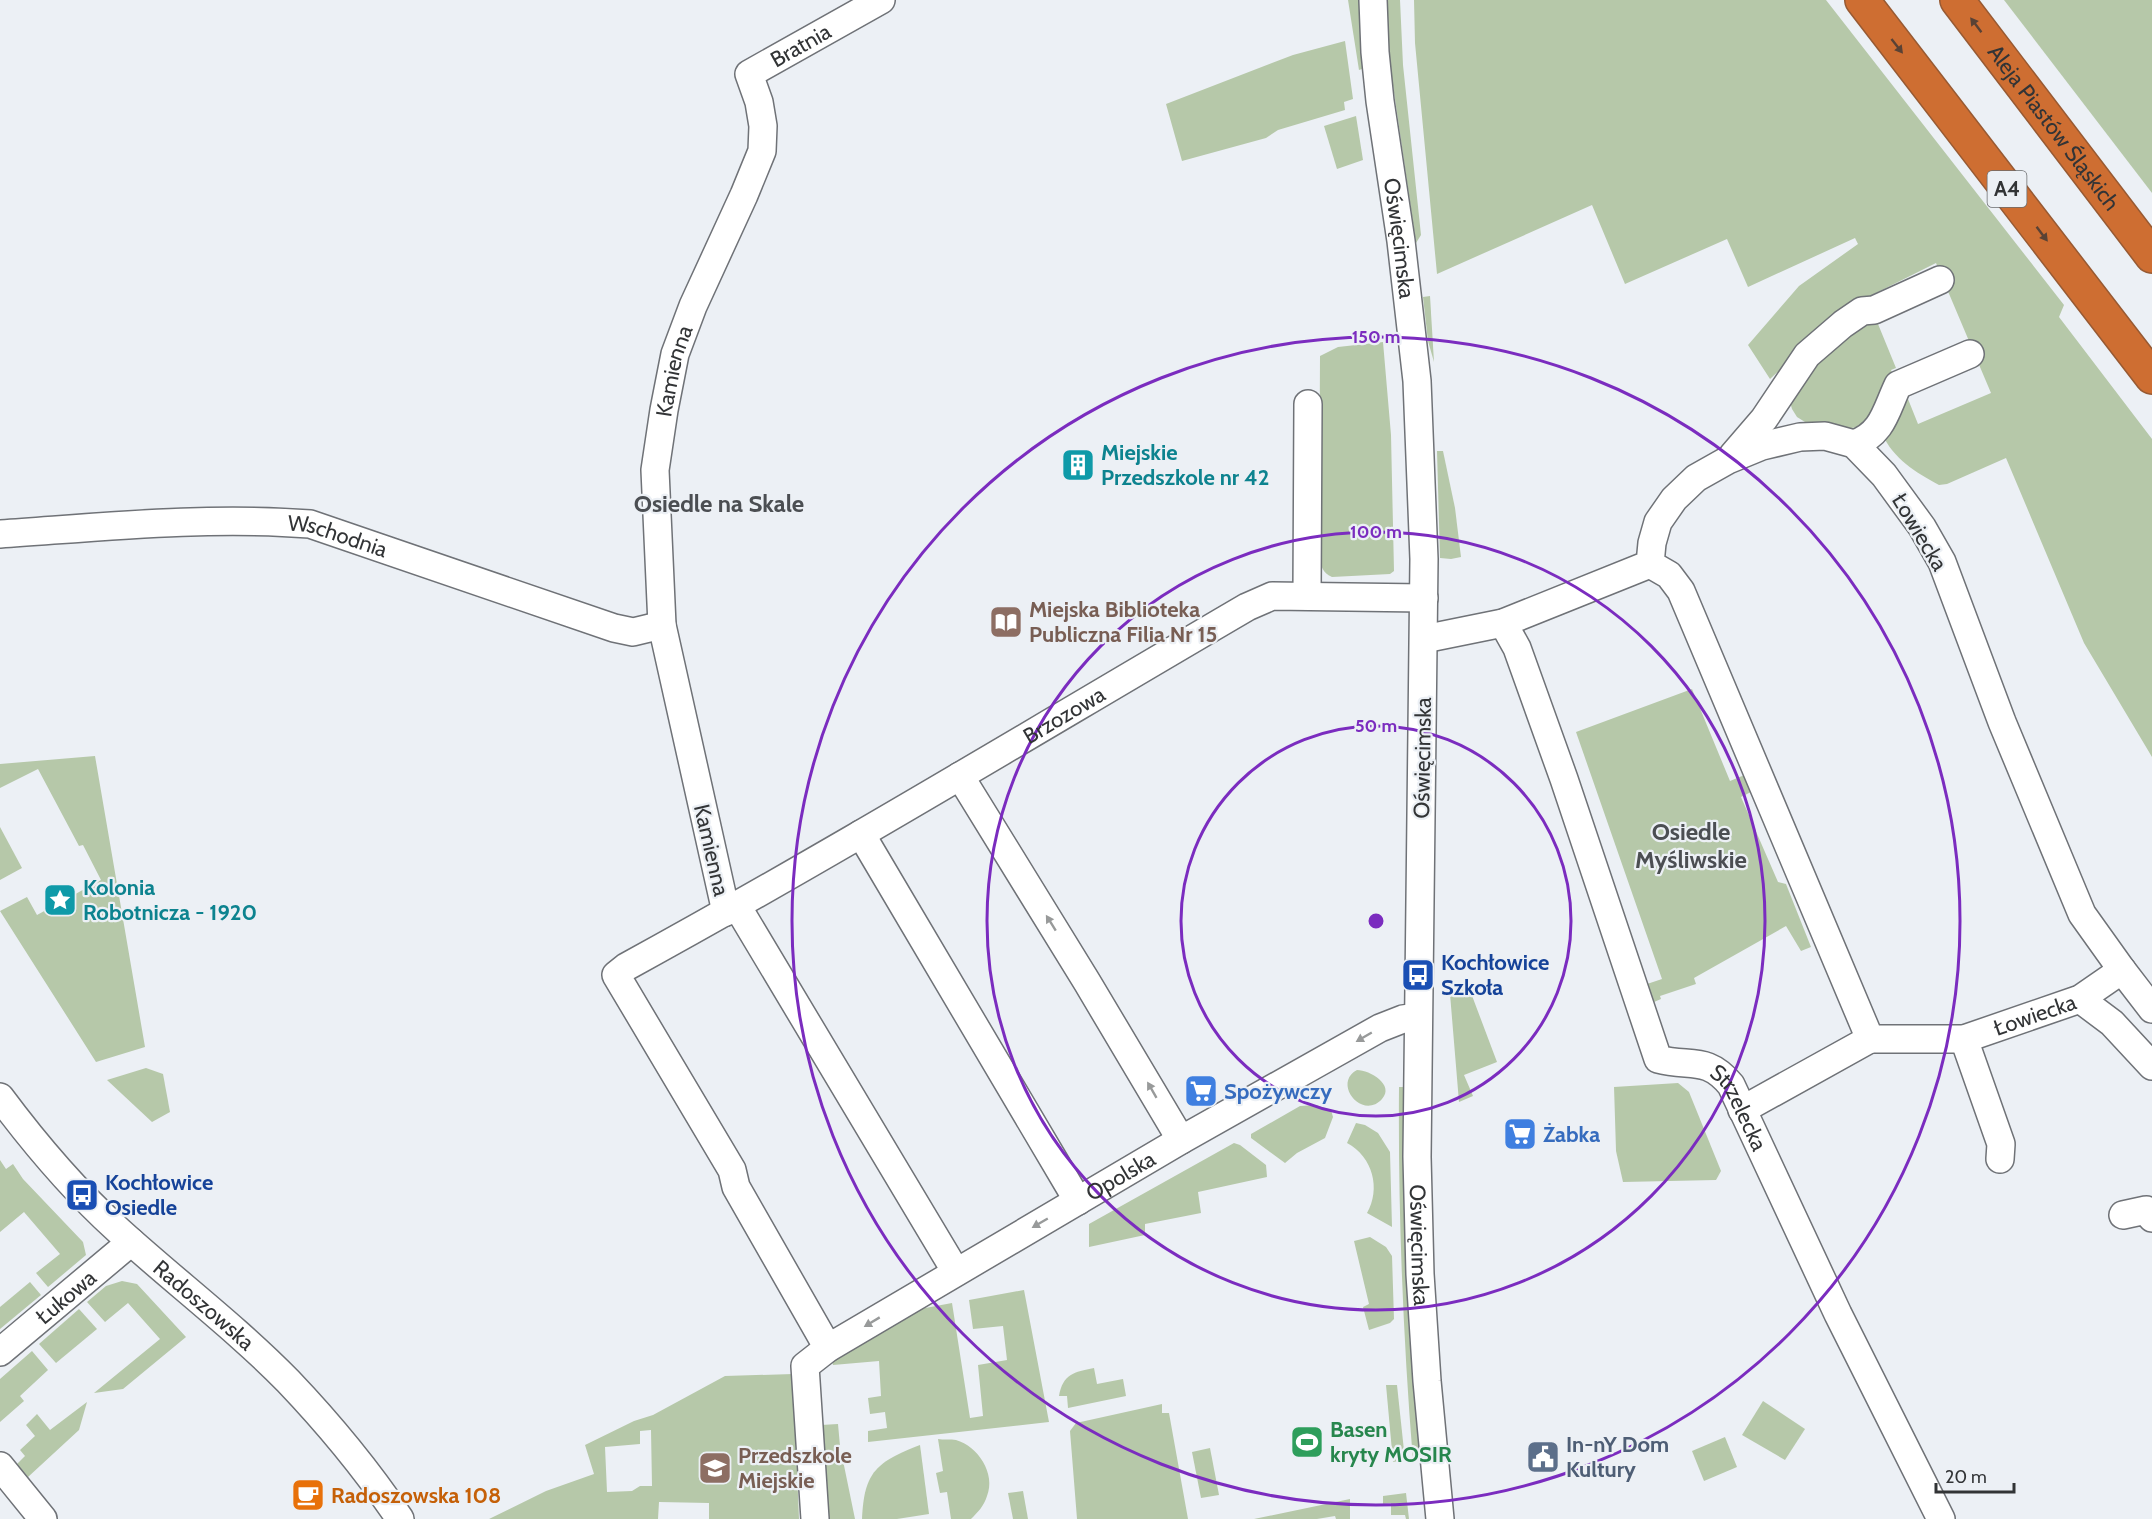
<svg xmlns="http://www.w3.org/2000/svg" width="2152" height="1519" font-family="Cabin,sans-serif">
  <style>
    .green { fill: #b6c8a9; fill-rule: evenodd }
    .lines { fill: none; stroke-linecap: round; stroke-linejoin: round }
    .minor-casing { stroke: #6f7277; stroke-width: 30 }
    .highway-casing { stroke: #975a33; stroke-width: 36 }
    .minor { stroke: #fff; stroke-width: 27 }
    .highway { stroke: #ce6e32; stroke-width: 33 }
    .oneway { fill: #594235 }
    .oneway2 { fill: #989a9a }
    .ring { fill: none; stroke: #7b2cbf; stroke-width: 3 }
    .labels { text-anchor: middle; stroke-width: 4.5; stroke-linejoin: round; paint-order: stroke }
    .shield { fill: #ecf0f5; stroke: #6a6c6f; stroke-width: 1.5 }
    .shield-label { font-size: 21px; font-weight: bold; fill: #323436 }
    .street-label { font-size: 22px; fill: #323436; stroke: #ecf0f5 }
    .culture-label { font-size: 22px; font-weight: bold; fill: #0d838f; stroke: #ecf0f5; text-anchor: start }
    .education-label { font-size: 22px; font-weight: bold; fill: #785e54; stroke: #ecf0f5; text-anchor: start }
    .transit-label { font-size: 22px; font-weight: bold; fill: #164399; stroke: #ecf0f5; text-anchor: start }
    .shop-label { font-size: 22px; font-weight: bold; fill: #366cbe; stroke: #ecf0f5; text-anchor: start }
    .leisure-label { font-size: 22px; font-weight: bold; fill: #27864d; stroke: #ecf0f5; text-anchor: start }
    .service-label { font-size: 22px; font-weight: bold; fill: #4e5e75; stroke: #ecf0f5; text-anchor: start }
    .food-label { font-size: 22px; font-weight: bold; fill: #c56008; stroke: #ecf0f5; text-anchor: start }
    .neighbourhood-label { font-size: 24px; font-weight: bold; fill: #4b4e52; stroke: #ecf0f5 }
    .centre { fill: #7b2cbf; stroke: #ecf0f5; stroke-width: 3 }
    .ring-label { font-size: 18px; text-anchor: middle; font-weight: bold; fill: #7b2cbf; stroke: #ecf0f5; stroke-width: 4.5; stroke-linejoin: round; paint-order: stroke }
  </style>
  <rect width="100%" height="100%" fill="#ecf0f5"/>
  <!-- green -->
  <g class="green">
    <path d="M1348,0H1359L1362,69L1359,70Z"/>
    <path d="M1386,0H1400L1403,65L1421,235L1416,243L1390,65Z"/>
    <path d="M1414,0H1826L2064,305L2059,317L2152,439V757L2084,643L2006,458L1947,484L1939,485C1915,472 1894,459 1882,434L1899,402L1908,399L1918,424L1991,393L1936,263L1862,300L1813,339L1770,379L1748,345L1799,286L1858,244L1855,238L1748,287L1727,239L1625,284L1592,205L1437,274L1415,43Z"/>
    <path d="M2004,0H2152V193Z"/>
    <path d="M1345,41L1353,99L1344,102L1345,110L1278,130L1266,138L1182,161L1166,104L1293,55Z"/>
    <path d="M1356,116L1363,160L1337,169L1324,126Z"/>
    <path d="M1430,296L1434,362L1428,341L1423,297Z"/>
    <path d="M1875,321L1878,324L1896,368L1891,370L1894,377L1877,415L1858,427L1845,429L1805,422L1797,417L1792,409L1790,402L1793,388L1854,327Z"/>
    <path d="M1383,342L1391,435L1394,571L1390,574L1332,577C1322,573 1321,565 1319,556L1320,356L1338,347Z"/>
    <path d="M1437,451H1443L1455,508L1461,557L1451,559L1440,558Z"/>
    <path d="M1692,689L1730,781L1747,774L1753,791L1741,797L1778,882L1786,884L1811,947L1801,951L1786,926L1694,978L1696,984L1660,996L1661,999L1654,1002L1669,1051L1641,986L1662,979L1576,732Z"/>
    <path d="M95,756L145,1047L96,1062L0,911L27,897L37,915L101,880L83,845L79,846L38,769L0,788V764Z"/>
    <path d="M0,827L22,868L0,880Z"/>
    <path d="M1462,988L1471,993L1497,1062L1464,1075L1473,1096L1459,1102L1450,994Z"/>
    <path d="M146,1068L163,1074L170,1112L152,1122L107,1080Z"/>
    <path d="M1357,1070C1370,1070 1395,1085 1382,1099C1362,1121 1332,1083 1357,1070Z"/>
    <path d="M1678,1083L1689,1092L1721,1171L1716,1180L1623,1182L1616,1151L1614,1087Z"/>
    <path d="M1399,1087H1403L1404,1209L1409,1332L1420,1460L1413,1461C1403,1337 1398,1212 1399,1087Z"/>
    <path d="M1316,1105L1331,1110L1333,1117L1325,1138L1297,1153L1285,1163L1251,1138V1134L1300,1106Z"/>
    <path d="M1356,1123L1365,1125L1378,1133L1390,1152L1392,1227L1367,1213C1381,1189 1373,1157 1347,1143Z"/>
    <path d="M1234,1143L1240,1145L1266,1165L1267,1177L1198,1192L1201,1213L1145,1224V1235L1089,1247V1224Z"/>
    <path d="M0,1160L6,1169L13,1164L23,1179L83,1242L86,1255L48,1287L36,1273L60,1254L24,1212L0,1232Z"/>
    <path d="M1370,1237L1386,1247L1392,1256L1394,1319L1390,1323L1369,1330L1363,1307L1369,1304L1354,1241Z"/>
    <path d="M122,1281L137,1284L186,1337L123,1389L94,1393L160,1339L128,1303L105,1322L87,1302L106,1286Z"/>
    <path d="M30,1282L41,1295L0,1329V1307Z"/>
    <path d="M1024,1290L1049,1422L868,1442V1431L887,1428L885,1412L870,1414L868,1398L881,1396L879,1361L833,1365L831,1357L920,1309L952,1303L970,1418L983,1416L978,1365L1007,1360L1003,1326L973,1329L969,1300Z"/>
    <path d="M79,1309L97,1329L56,1363L39,1344Z"/>
    <path d="M32,1351L48,1370L20,1396L24,1401L0,1422V1379Z"/>
    <path d="M1094,1368L1097,1384L1123,1379L1126,1396L1068,1408L1067,1396H1059C1063,1374 1074,1372 1094,1368Z"/>
    <path d="M793,1374L799,1519H709V1503L659,1502L658,1519H489L546,1491L594,1474L585,1445L634,1421L653,1415L725,1376ZM651,1430L652,1486H640L632,1491L607,1492L605,1447L640,1444V1431Z"/>
    <path d="M1386,1385H1397L1405,1460L1393,1462Z"/>
    <path d="M1763,1401L1805,1429L1785,1460L1742,1435Z"/>
    <path d="M87,1402L79,1430L28,1477L17,1464L25,1456L20,1450L35,1436L26,1425L37,1414L50,1430Z"/>
    <path d="M1162,1404V1413H1169L1188,1519H1077L1070,1431L1076,1423Z"/>
    <path d="M838,1424L840,1446L855,1519H829L821,1425Z"/>
    <path d="M1725,1437L1737,1467L1704,1481L1692,1451Z"/>
    <path d="M938,1439C943,1440 951,1439 956,1440C978,1446 996,1474 987,1496C984,1506 978,1512 971,1519H951L947,1492L940,1493L936,1473L943,1471Z"/>
    <path d="M920,1445L929,1514L897,1519H862C864,1471 877,1462 920,1445Z"/>
    <path d="M1210,1448L1219,1495L1201,1498L1192,1452Z"/>
    <path d="M1023,1491L1028,1519H1013L1008,1493Z"/>
    <path d="M1406,1493L1409,1519H1406L1405,1515H1391V1503L1383,1504V1496Z"/>
    <path d="M1350,1499V1519H1336L1335,1516L1317,1519H1254Z"/>
  </g>
  <g class="lines">
    <!-- minor casing -->
    <g class="minor-casing">
      <g id="minor">
        <path id="s1" d="M1373,0L1375,52L1380,101L1401,241L1417,381L1424,559L1417,1157L1420,1274L1427,1381L1440,1519"/>
        <path d="M1854,444C1883,434 1886,410 1898,385L1970,354"/>
        <path d="M1733,455L1764,419L1807,355L1843,324L1862,311L1874,310L1940,280"/>
        <path id="s2" d="M0,534C103,527 207,516 310,524L614,628L633,632L662,625"/>
        <path d="M1307,596L1308,404"/>
        <path id="s3" d="M1503,623L1517,648L1564,779L1658,1059C1690,1068 1706,1055 1731,1085L1838,1314L1941,1519"/>
        <path id="s4" d="M1424,639L1503,623L1650,564L1669,575L1681,591L1870,1039H1964L2080,999L2122,970L2082,914L2002,722L1942,562L1922,527L1884,475L1854,444L1825,436L1800,437L1762,446L1728,460L1696,478L1674,499L1658,522L1652,543L1650,564"/>
        <path d="M960,776L1087,982L1181,1140"/>
        <path d="M861,834L1078,1201"/>
        <path d="M737,906L956,1272"/>
        <path id="s5" d="M726,912L662,625L655,470L664,410L675,354L693,306L744,195L762,151L763,126L759,102L749,74L881,0"/>
        <path d="M2122,970L2152,1009"/>
        <path d="M2080,999L2112,1023L2152,1066"/>
        <path d="M1964,1039L2001,1144L2000,1159"/>
        <path id="s6" d="M0,1097C35,1144 74,1190 118,1230C174,1281 235,1327 288,1381C329,1424 367,1470 400,1519"/>
        <path d="M1742,1110L1870,1039"/>
        <path d="M2123,1215L2146,1210L2152,1218"/>
        <path id="s7" d="M828,1348L736,1187L732,1170L616,975L626,967C836,852 1040,728 1247,607L1272,596L1424,598"/>
        <path id="s8" d="M0,1352L131,1242"/>
        <path d="M0,1466L43,1519"/>
        <path id="s9" d="M815,1519L805,1366L828,1348L1181,1140L1380,1028L1403,1019L1418,1017"/>
      </g>
    </g>
    <!-- highway casing -->
    <g class="highway-casing">
      <g id="highway">
        <path d="M1862,0L2152,377"/>
        <path id="s10" d="M1957,0L2152,256"/>
      </g>
    </g>
    <!-- minor -->
    <use href="#minor" class="minor"/>
    <!-- highway -->
    <use href="#highway" class="highway"/>
  </g>
  <!-- one-way arrows -->
  <defs><path id="oneway-solid" d="M-6-.8H1V-3.2L6.5 0L1 3.2V.8H-6Z" transform="scale(1.5)"/></defs>
  <g class="oneway">
    <use href="#oneway-solid" transform="translate(1976 25) rotate(-127)"/>
    <use href="#oneway-solid" transform="translate(1897 46) rotate(52)"/>
    <use href="#oneway-solid" transform="translate(2042 234) rotate(53)"/>
  </g>
  <g class="oneway2">
    <use href="#oneway-solid" transform="translate(1051 923) rotate(-122)"/>
    <use href="#oneway-solid" transform="translate(1364 1037) rotate(150)"/>
    <use href="#oneway-solid" transform="translate(1152 1090) rotate(-120)"/>
    <use href="#oneway-solid" transform="translate(1040 1223) rotate(150)"/>
    <use href="#oneway-solid" transform="translate(872 1322) rotate(149)"/>
  </g>
  <!-- distance rings -->
  <g class="ring">
    <circle cx="1376" cy="921" r="195"/>
    <circle cx="1376" cy="921" r="389"/>
    <circle cx="1376" cy="921" r="584"/>
  </g>
  <!-- icons -->
  <defs>
    <g id="building-square" transform="scale(1.725)"><rect x="-9" y="-9" width="18" height="18" rx="4" fill="#0f9aa8" stroke="#ecf0f5"/><path d="M-4-6H4V6H1V3H-1V6H-4ZM-2.5-4.3h1.7v1.8h-1.7ZM.8-4.3h1.7v1.8H.8ZM-2.5-1h1.7V.8h-1.7ZM.8-1h1.7V.8H.8Z" fill="#fff"/></g>
    <g id="library-square" transform="scale(1.725)"><rect x="-9" y="-9" width="18" height="18" rx="4" fill="#8d6e63" stroke="#ecf0f5"/><path d="M-6-4Q-3-5.5-.7-3.5V5Q-3 3-6 4ZM6-4Q3-5.5 .7-3.5V5Q3 3 6 4Z" fill="#fff"/></g>
    <g id="sight-square" transform="scale(1.725)"><rect x="-9" y="-9" width="18" height="18" rx="4" fill="#0f9aa8" stroke="#ecf0f5"/><path d="M0-6L1.8-2.2L6-1.7L2.9 1.2L3.7 5.4L0 3.3L-3.7 5.4L-2.9 1.2L-6-1.7L-1.8-2.2Z" fill="#fff"/></g>
    <g id="bus-square" transform="scale(1.725)"><rect x="-9" y="-9" width="18" height="18" rx="4" fill="#1a4fb4" stroke="#ecf0f5"/><path d="M-5-6H5V4H4V6H2V4H-2V6H-4V4H-5ZM-3.5-4V0h7V-4ZM-3.5 1.2v1.5H-2V1.2ZM2 1.2v1.5H3.5V1.2Z" fill="#fff"/></g>
    <g id="supermarket-square" transform="scale(1.725)"><rect x="-9" y="-9" width="18" height="18" rx="4" fill="#3f7fe0" stroke="#ecf0f5"/><path d="M-6-5.5h2.5l.6 2H6L4.5 2H-2.5L-4.4-4H-6ZM-1.5 3.2a1.3 1.3 0 1 0 .1 0ZM3 3.2a1.3 1.3 0 1 0 .1 0Z" fill="#fff"/></g>
    <g id="stadium-square" transform="scale(1.725)"><rect x="-9" y="-9" width="18" height="18" rx="4" fill="#2e9e5b" stroke="#ecf0f5"/><path d="M0-5a6.5 5 0 1 0 0 10a6.5 5 0 1 0 0-10ZM-3.5-1.8h7v3.6h-7Z" fill="#fff"/></g>
    <g id="civic-square" transform="scale(1.725)"><rect x="-9" y="-9" width="18" height="18" rx="4" fill="#5c6f8a" stroke="#ecf0f5"/><path d="M-.6-6.5H3V-4.5H.6V-3L4-1V1h2V6H-6V1h2V-1L-.6-3ZM-1.2 2.5V6h2.4V2.5Z" fill="#fff"/></g>
    <g id="school-square" transform="scale(1.725)"><rect x="-9" y="-9" width="18" height="18" rx="4" fill="#8d6e63" stroke="#ecf0f5"/><path d="M0-5L7-2L0 1L-7-2ZM-4 1L0 2.5L4 1V4Q0 6-4 4Z" fill="#fff"/></g>
    <g id="cafe-square" transform="scale(1.725)"><rect x="-9" y="-9" width="18" height="18" rx="4" fill="#e8710a" stroke="#ecf0f5"/><path d="M-5.5-4.5H6V0H3Q3 3.5 0 3.5H-2.5Q-5.5 3.5-5.5 0ZM3-3.2v2h1.7v-2ZM-6 4.5H4V6H-6Z" fill="#fff"/></g>
  </defs>
  <g fill-rule="evenodd">
    <use href="#building-square" x="1078" y="465"/>
    <use href="#library-square" x="1006" y="622"/>
    <use href="#sight-square" x="60" y="900"/>
    <use href="#bus-square" x="1418" y="975"/>
    <use href="#supermarket-square" x="1201" y="1091"/>
    <use href="#supermarket-square" x="1520" y="1134"/>
    <use href="#bus-square" x="82" y="1195"/>
    <use href="#stadium-square" x="1307" y="1442"/>
    <use href="#civic-square" x="1543" y="1457"/>
    <use href="#school-square" x="715" y="1468"/>
    <use href="#cafe-square" x="308" y="1495"/>
  </g>
  <g class="labels">
    <!-- shield labels -->
    <rect class="shield" x="1987.5" y="171" width="39" height="36" rx="4.5"/>
    <g class="shield-label">
      <text x="2007" y="196">A4</text>
    </g>
    <!-- street labels -->
    <g class="street-label">
      <text dy="8" stroke="none"><textPath href="#s5" startOffset="926">Bratnia</textPath></text>
      <text dy="8" stroke="none"><textPath href="#s10" startOffset="160">Aleja Piastów Śląskich</textPath></text>
      <text dy="8" stroke="none"><textPath href="#s1" startOffset="240">Oświęcimska</textPath></text>
      <text dy="8" stroke="none"><textPath href="#s5" startOffset="550">Kamienna</textPath></text>
      <text transform="translate(1920 532) rotate(59)" y="8">Łowiecka</text>
      <text dy="8" stroke="none"><textPath href="#s2" startOffset="340">Wschodnia</textPath></text>
      <text dy="8" stroke="none"><textPath href="#s7" startOffset="948">Brzozowa</textPath></text>
      <text transform="translate(1422 758) rotate(-89)" y="8">Oświęcimska</text>
      <text transform="translate(712 850) rotate(77)" y="8">Kamienna</text>
      <text dy="8" stroke="none"><textPath href="#s4" startOffset="936">Łowiecka</textPath></text>
      <text dy="8" stroke="none"><textPath href="#s3" startOffset="567">Strzelecka</textPath></text>
      <text dy="8" stroke="none"><textPath href="#s9" startOffset="522">Opolska</textPath></text>
      <text dy="8" stroke="none"><textPath href="#s1" startOffset="1248">Oświęcimska</textPath></text>
      <text dy="8" stroke="none"><textPath href="#s8" startOffset="86">Łukowa</textPath></text>
      <text dy="8" stroke="none"><textPath href="#s6" startOffset="292">Radoszowska</textPath></text>
    </g>
    <!-- culture labels -->
    <g class="culture-label">
      <text x="1101" y="460">Miejskie<tspan x="1101" dy="25">Przedszkole nr 42</tspan></text>
      <text x="83" y="895">Kolonia<tspan x="83" dy="25">Robotnicza - 1920</tspan></text>
    </g>
    <!-- education labels -->
    <g class="education-label">
      <text x="1029" y="617">Miejska Biblioteka<tspan x="1029" dy="25">Publiczna Filia Nr 15</tspan></text>
      <text x="738" y="1463">Przedszkole<tspan x="738" dy="25">Miejskie</tspan></text>
    </g>
    <!-- transit labels -->
    <g class="transit-label">
      <text x="1441" y="970">Kochłowice<tspan x="1441" dy="25">Szkoła</tspan></text>
      <text x="105" y="1190">Kochłowice<tspan x="105" dy="25">Osiedle</tspan></text>
    </g>
    <!-- shop labels -->
    <g class="shop-label">
      <text x="1224" y="1099">Spożywczy</text>
      <text x="1543" y="1142">Żabka</text>
    </g>
    <!-- leisure labels -->
    <g class="leisure-label">
      <text x="1330" y="1437">Basen<tspan x="1330" dy="25">kryty MOSIR</tspan></text>
    </g>
    <!-- service labels -->
    <g class="service-label">
      <text x="1566" y="1452">In-nY Dom<tspan x="1566" dy="25">Kultury</tspan></text>
    </g>
    <!-- food labels -->
    <g class="food-label">
      <text x="331" y="1503">Radoszowska 108</text>
    </g>
    <!-- neighbourhood labels -->
    <g class="neighbourhood-label">
      <text x="719" y="512">Osiedle na Skale</text>
      <text x="1691" y="840">Osiedle<tspan x="1691" dy="28">Myśliwskie</tspan></text>
    </g>
  </g>
  <circle cx="1376" cy="921" r="9" class="centre"/>
  <g class="ring-label">
    <text x="1376" y="343">150 m</text>
    <text x="1376" y="538">100 m</text>
    <text x="1376" y="732">50 m</text>
  </g>
  <!-- scale -->
  <path d="M1936 1483v9h78v-9" fill="none" stroke="#323436" stroke-width="3"/>
  <text x="1945" y="1483" font-size="18" fill="#323436" stroke="#ecf0f5" stroke-width="4.5" paint-order="stroke">20 m</text>
</svg>
